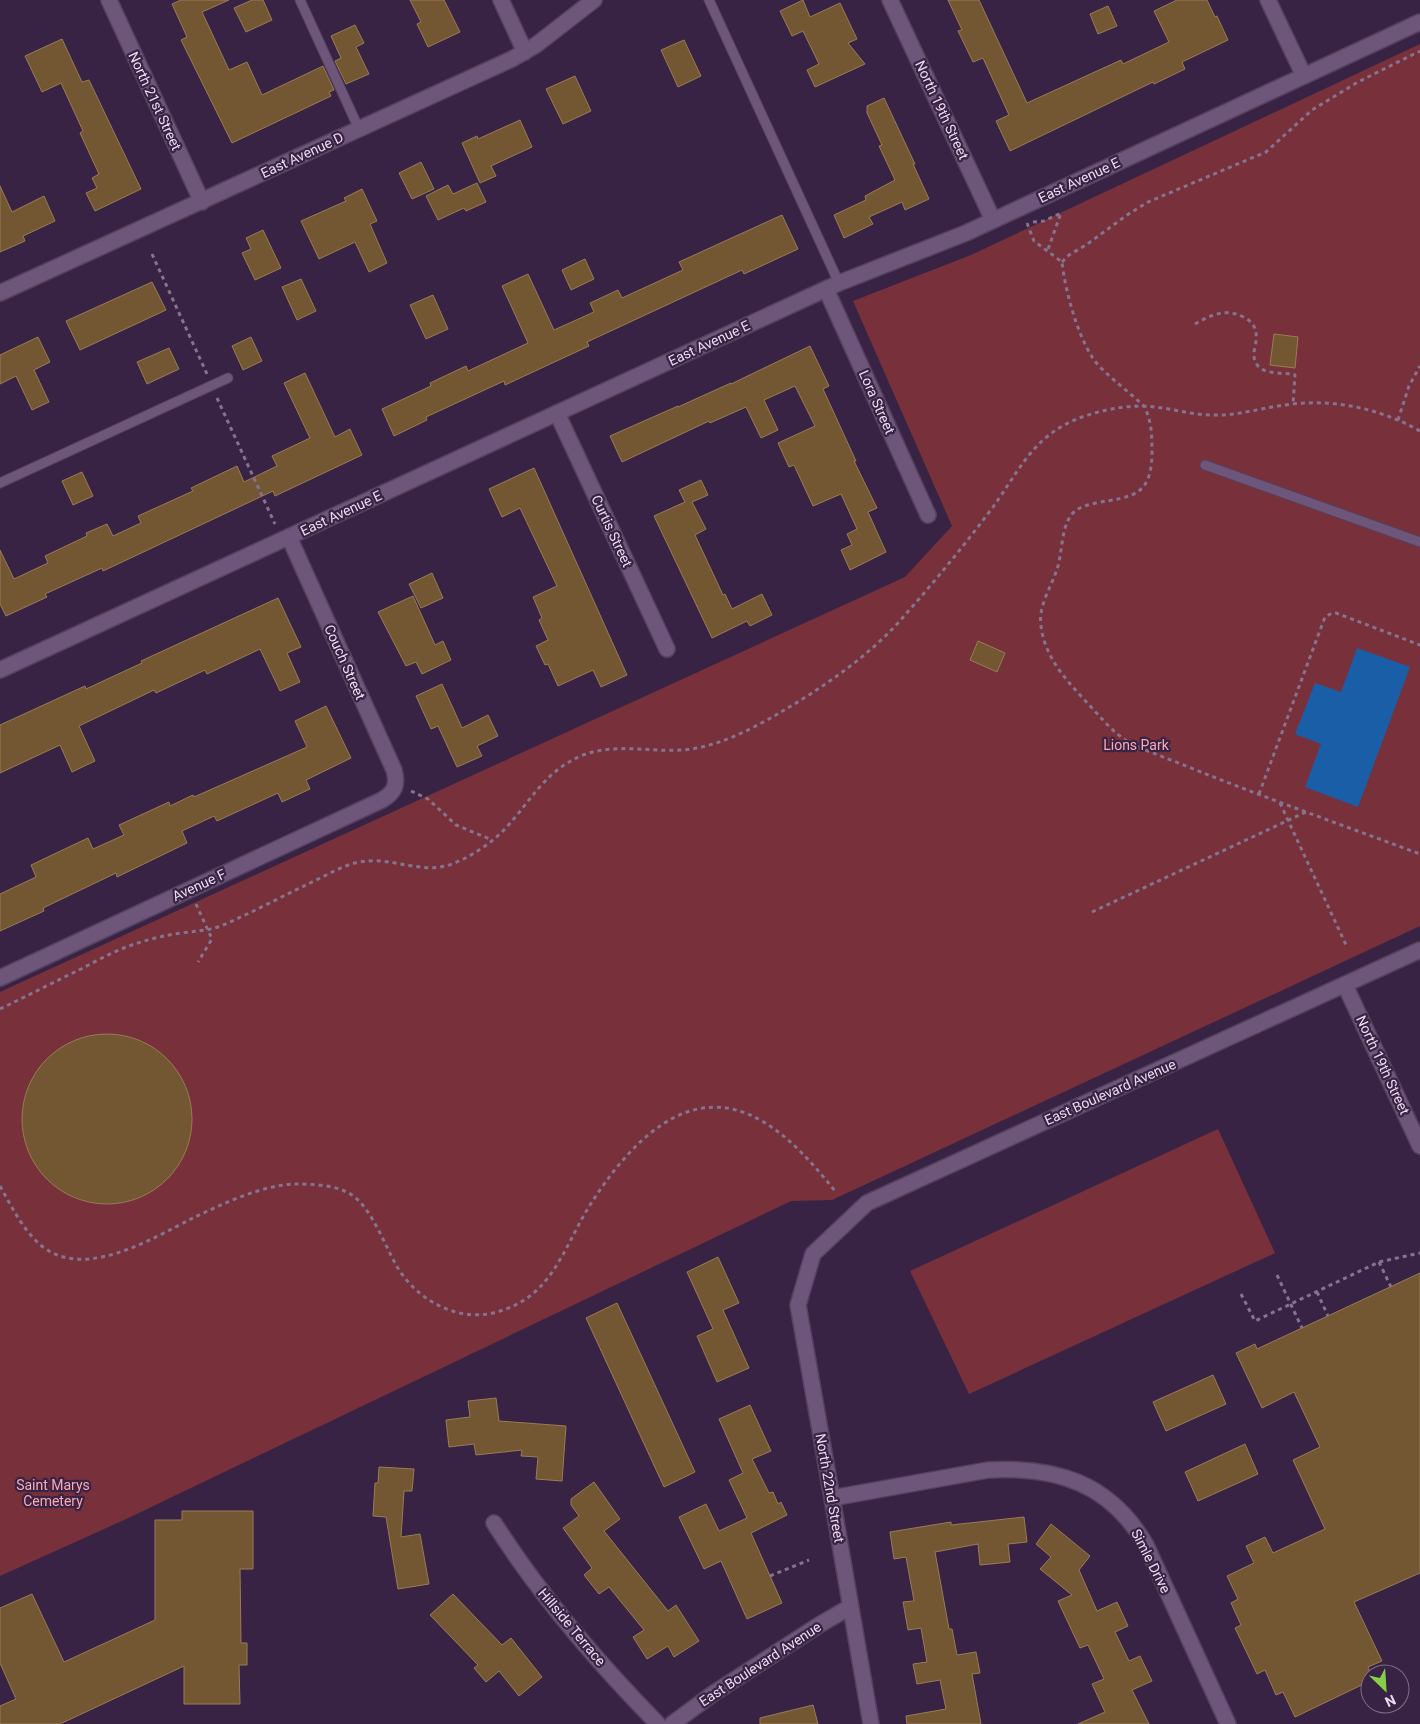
<svg xmlns="http://www.w3.org/2000/svg" width="1420" height="1724" font-family="Roboto,sans-serif">
  <style>
    .green { fill: #78313b }
    .water { fill: #195ea7 }
    .building { fill: #735732; stroke: #997c56 }
    .lines { fill: none; stroke-linecap: round; stroke-linejoin: round }
    .lane-casing { stroke: #54415e; stroke-width: 11 }
    .street-casing { stroke: #54415e; stroke-width: 18 }
    .path { stroke: #85738f; stroke-width: 3; stroke-dasharray: 4 4; stroke-linecap: butt }
    .lane { stroke: #6e567a; stroke-width: 9 }
    .street { stroke: #6e567a; stroke-width: 15 }
    .labels { text-anchor: middle; stroke-width: 4.5; stroke-linejoin: round; paint-order: stroke }
    .street-label { font-size: 14px; fill: #e9dcf1; stroke: #392344 }
    .park-label { font-size: 14px; fill: #fca9b0; stroke: #392344 }
  </style>
  <rect width="100%" height="100%" fill="#392344"/>
  <!-- green -->
  <g class="green">
    <path d="M1420,44V926L832,1200L791,1201L124,1520L0,1576V992L905,577L952,526L853,301L971,255Z"/>
    <path d="M1218,1129L1275,1253L969,1394L910,1271Z"/>
  </g>
  <!-- water -->
  <path class="water" d="M1357,648L1410,667L1358,807L1305,787L1321,744L1295,734L1315,683L1341,692Z"/>
  <!-- building -->
  <g class="building">
    <path d="M181,0H229L202,12L229,70L247,62L262,95L323,66L334,90L329,92L331,96L232,143L181,40L187,37L172,4Z"/>
    <path d="M252,0H263L272,20L246,32L234,8Z"/>
    <path d="M410,0H444L460,32L428,47L417,24L421,22Z"/>
    <path d="M803,0L810,17L840,3L857,39L848,43L865,64L815,87L807,70L819,64L803,31L792,36L780,11Z"/>
    <path d="M948,0H979L1027,103L1121,60L1123,64L1169,42L1154,11L1177,0H1207L1215,17L1217,16L1228,40L1182,62L1185,69L1154,84L1153,82L1010,151L996,121L1009,115L983,58L973,62L958,31L962,30Z"/>
    <path d="M1108,6L1117,26L1098,34L1090,14Z"/>
    <path d="M355,25L364,43L356,47L369,74L346,84L335,61L341,58L331,36Z"/>
    <path d="M62,39L82,82L89,80L141,189L95,211L86,193L97,188L92,178L99,174L80,133L83,131L61,83L42,92L25,56Z"/>
    <path d="M684,40L701,76L678,87L661,50Z"/>
    <path d="M575,76L591,111L563,124L546,89Z"/>
    <path d="M884,98L915,164H913L929,199L905,210L902,202L869,217L873,224L844,238L834,215L866,200L865,196L895,180L879,146L882,145L867,113V106Z"/>
    <path d="M520,120L532,147L491,166L496,176L480,183L462,143L477,136L478,139Z"/>
    <path d="M421,162L434,189L412,199L399,173Z"/>
    <path d="M477,183L486,202L466,211L464,208L438,220L426,196L448,185L453,194Z"/>
    <path d="M0,186L12,212L44,196L55,221L23,236L25,241L0,252Z"/>
    <path d="M362,189L377,221L370,224L387,263L369,272L355,242L319,259L301,221L346,201L344,198Z"/>
    <path d="M782,215L798,249L744,274L742,270L587,342L589,346L548,365L505,385L504,381L426,417L427,420L394,436L382,409L431,386L430,383L466,366L468,371L528,343L502,286L528,274L554,330L594,312L590,303L618,290L622,298L683,270L679,262Z"/>
    <path d="M263,230L281,268L255,280L242,253L251,249L246,238Z"/>
    <path d="M585,259L594,279L571,290L562,270Z"/>
    <path d="M301,279L316,311L297,320L282,287Z"/>
    <path d="M152,282L166,310L80,350L66,321Z"/>
    <path d="M433,295L448,329L426,339L410,305Z"/>
    <path d="M1274,334L1298,337L1295,368L1270,365Z"/>
    <path d="M38,337L50,362L34,370L49,402L32,410L16,376L0,384V355Z"/>
    <path d="M251,337L262,361L243,370L232,346Z"/>
    <path d="M810,346L829,386L823,389L856,461H854L877,508L868,512L886,552L850,570L841,550L852,545L847,534L857,529L841,494L813,506L794,465L789,467L778,443L815,426L795,386L764,400L778,430L761,438L746,407L710,423L709,421L622,462L610,436L678,406V407L731,383V384Z"/>
    <path d="M169,348L179,369L147,384L137,362Z"/>
    <path d="M305,373L335,437L350,429L362,455L275,496L273,491L103,571L102,568L45,594L47,597L6,616L0,604V550L14,579L48,563L45,556L87,536L86,533L107,524L113,536L141,523L138,516L193,491L191,488L237,466L244,482L277,466L272,456L310,438L284,383Z"/>
    <path d="M534,468L627,675L601,687L593,670L558,686L548,664L545,665L536,646L548,640L539,620L542,618L533,597L557,586L520,508L502,517L489,489Z"/>
    <path d="M82,472L93,496L73,505L62,481Z"/>
    <path d="M701,480L708,495L692,502L706,529L695,535L723,595L725,594L732,609L762,594L772,615L750,626L747,621L712,638L654,516L685,502L679,490Z"/>
    <path d="M432,573L443,598L421,608L409,584Z"/>
    <path d="M413,596L435,645L443,641L451,660L422,674L416,662L406,666L378,612Z"/>
    <path d="M278,598L301,647L287,653L300,682L280,691L260,649L207,674L205,670L156,693L154,690L79,726L95,761L72,772L60,745L0,773V725L85,686L86,689L142,663L141,661Z"/>
    <path d="M978,641L1005,653L997,672L970,660Z"/>
    <path d="M442,684L462,728L488,715L498,736L477,746L482,756L457,767L438,726L431,729L416,696Z"/>
    <path d="M326,706L351,758L306,780L310,789L282,802L278,793L217,821L214,816L182,831L187,843L117,877L116,873L43,908L44,911L0,931V894L36,877L31,865L88,838L93,849L124,835L119,825L169,802L170,806L193,795L194,797L307,747L295,721Z"/>
    <circle cx="107" cy="1119" r="85"/>
    <path d="M718,1257L739,1303L723,1310L749,1368L717,1382L697,1336L713,1329L687,1272Z"/>
    <path d="M1420,1273V1573L1354,1602L1382,1661L1368,1667L1370,1672V1681L1295,1717L1283,1692L1276,1695L1265,1670L1257,1674L1235,1628L1241,1625L1231,1603L1238,1599L1227,1576L1254,1563L1246,1546L1265,1537L1273,1553L1325,1529L1293,1460L1320,1447L1294,1392L1262,1408L1236,1353L1255,1344L1257,1349Z"/>
    <path d="M617,1303L695,1472L664,1487L586,1318Z"/>
    <path d="M1213,1375L1226,1404L1166,1431L1153,1402Z"/>
    <path d="M496,1398L499,1421L566,1426L562,1481L536,1479L538,1457L521,1456L522,1450L476,1455L474,1444L449,1447L446,1420L470,1417L468,1401Z"/>
    <path d="M750,1405L771,1451L752,1459L769,1493L773,1492L778,1504L781,1502L787,1515L751,1533L782,1603L747,1619L721,1561L704,1569L679,1517L706,1504L719,1531L747,1518L729,1480L743,1473L719,1419Z"/>
    <path d="M1245,1444L1258,1474L1198,1501L1185,1472Z"/>
    <path d="M379,1467L414,1469L412,1491H404L401,1537L420,1534L429,1584L398,1589L386,1517L373,1516L375,1483H378Z"/>
    <path d="M594,1482L620,1519L604,1531L668,1611L676,1605L699,1641L674,1657L668,1646L647,1659L633,1637L644,1630L609,1587L599,1594L584,1575L592,1568L563,1528L579,1516L571,1505V1499Z"/>
    <path d="M182,1511H253V1569H240L241,1643H247V1665H239L240,1704H184V1666L60,1724H0V1706L16,1699L0,1663V1608L32,1594L64,1662L155,1620V1520H182Z"/>
    <path d="M1024,1517L1027,1542L1008,1544L1010,1562L980,1565L978,1544L935,1552L949,1629H952L957,1655L976,1652L980,1673L972,1674L981,1724H907L906,1716L946,1709L940,1680L917,1684L913,1664L927,1662L921,1628L908,1630L903,1602L914,1601L906,1557L894,1559L890,1532L951,1522V1525Z"/>
    <path d="M1051,1524L1090,1556L1079,1570L1097,1611L1117,1602L1128,1626L1115,1632L1129,1661L1140,1656L1152,1681L1132,1690L1149,1724H1078L1105,1712L1092,1684L1104,1679L1088,1645L1080,1648L1058,1601L1072,1595L1040,1569L1051,1557L1036,1544Z"/>
    <path d="M453,1594L502,1645L511,1638L542,1677L519,1696L499,1671L486,1682L474,1668L478,1665L430,1615Z"/>
    <path d="M813,1705L818,1724H760V1718Z"/>
  </g>
  <g class="lines">
    <!-- lane casing -->
    <g class="lane-casing">
      <g id="lane">
        <path d="M300,0L359,129"/>
        <path d="M709,0L839,283"/>
        <path d="M1205,465L1420,542"/>
        <path d="M0,483L228,378"/>
      </g>
    </g>
    <!-- street casing -->
    <g class="street-casing">
      <g id="street">
        <path d="M109,0L202,202"/>
        <path d="M501,0L525,52"/>
        <path d="M890,0L993,220"/>
        <path d="M1268,0L1304,76"/>
        <path d="M826,289L928,515"/>
        <path d="M0,293L512,59L536,45L594,0"/>
        <path d="M557,413L667,649"/>
        <path d="M0,670L839,283L966,233L1420,22"/>
        <path d="M0,978L382,800C395,792 398,785 394,770L289,537"/>
        <path d="M1345,985L1420,1146"/>
        <path d="M832,1498L988,1470C1056,1466 1110,1483 1146,1545L1228,1724"/>
        <path d="M494,1523C541,1597 597,1662 658,1724"/>
        <path d="M672,1724L714,1693L819,1625L850,1607"/>
        <path d="M871,1724L832,1498L798,1305L813,1254L867,1203L1420,950"/>
      </g>
    </g>
    <!-- path -->
    <g class="path">
      <path d="M1033,222L1044,221L1061,213L1047,252"/>
      <path d="M1027,223L1034,241L1062,262C1065,291 1080,347 1100,367C1114,381 1130,393 1144,406C1152,421 1152,437 1152,454C1151,498 1131,496 1096,503C1087,505 1078,507 1072,514C1060,529 1063,555 1056,572C1050,589 1038,607 1041,626C1045,660 1070,684 1092,708C1103,720 1113,732 1127,741C1137,747 1148,751 1158,755C1176,762 1194,769 1211,776C1280,803 1350,828 1420,854"/>
      <path d="M152,254L207,374"/>
      <path d="M1062,262L1069,255L1086,245L1127,215L1148,202L1266,152L1312,110L1358,82L1420,51"/>
      <path d="M1195,324C1211,315 1227,307 1245,318C1251,321 1255,326 1256,333C1258,345 1249,355 1258,366C1265,374 1282,373 1292,374L1295,375L1293,404"/>
      <path d="M217,398L275,524"/>
      <path d="M1398,420L1409,386L1420,366"/>
      <path d="M411,791L428,799L456,825L492,840"/>
      <path d="M1259,794L1325,617L1332,613H1336L1420,645"/>
      <path d="M1280,803L1347,947"/>
      <path d="M196,904L212,939L198,962"/>
      <path d="M1092,912L1306,812"/>
      <path d="M0,1009C27,996 54,982 81,969C100,959 120,948 141,942C154,938 167,935 181,933C195,931 208,931 221,926C251,913 281,897 310,883C325,876 340,867 355,863C389,854 420,876 452,864C470,857 487,846 501,833C530,804 542,772 583,755C615,743 648,752 681,750C716,748 752,729 781,712C822,688 866,658 898,623C929,588 959,552 987,515C1018,475 1030,436 1082,417C1105,409 1132,404 1155,407C1174,409 1193,415 1212,415C1237,416 1261,408 1285,405C1332,398 1379,408 1420,431"/>
      <path d="M0,1186C12,1207 23,1231 43,1247C86,1280 153,1238 193,1218C222,1204 262,1185 295,1184C313,1184 337,1185 352,1195C371,1208 384,1243 395,1263C413,1297 454,1322 493,1313C552,1299 562,1250 590,1205C627,1147 687,1077 762,1121C791,1138 814,1165 835,1191"/>
      <path d="M1379,1262L1391,1287"/>
      <path d="M1277,1275L1302,1328"/>
      <path d="M1317,1292L1328,1316"/>
      <path d="M1241,1294L1255,1321L1379,1262L1420,1253"/>
      <path d="M770,1576L809,1560"/>
    </g>
    <!-- lane -->
    <use href="#lane" class="lane"/>
    <!-- street -->
    <use href="#street" class="street"/>
  </g>
  <g class="labels">
    <!-- street labels -->
    <g class="street-label">
      <text transform="translate(155 101) rotate(65)" y="5">North 21st Street</text>
      <text transform="translate(942 110) rotate(65)" y="5">North 19th Street</text>
      <text transform="translate(302 155) rotate(-25)" y="5">East Avenue D</text>
      <text transform="translate(1079 180) rotate(-25)" y="5">East Avenue E</text>
      <text transform="translate(709 343) rotate(-25)" y="5">East Avenue E</text>
      <text transform="translate(877 402) rotate(66)" y="5">Lora Street</text>
      <text transform="translate(341 513) rotate(-25)" y="5">East Avenue E</text>
      <text transform="translate(612 531) rotate(65)" y="5">Curtis Street</text>
      <text transform="translate(345 662) rotate(66)" y="5">Couch Street</text>
      <text transform="translate(199 885) rotate(-25)" y="5">Avenue F</text>
      <text transform="translate(1383 1065) rotate(65)" y="5">North 19th Street</text>
      <text transform="translate(1110 1092) rotate(-24)" y="5">East Boulevard Avenue</text>
      <text transform="translate(830 1488) rotate(80)" y="5">North 22nd Street</text>
      <text transform="translate(1151 1561) rotate(63)" y="5">Simle Drive</text>
      <text transform="translate(572 1627) rotate(50)" y="5">Hillside Terrace</text>
      <text transform="translate(760 1664) rotate(-33)" y="5">East Boulevard Avenue</text>
    </g>
    <!-- park labels -->
    <g class="park-label">
      <text x="1136" y="750">Lions Park</text>
      <text x="53" y="1490">Saint Marys<tspan x="53" dy="16">Cemetery</tspan></text>
    </g>
  </g>
  <!-- north arrow -->
  <g transform="translate(1385 1689) rotate(155)"><circle r="24" fill="#392344" stroke="#7f6d89"/>
  <path d="M0-4L9 19L0 12L-9 19Z" fill="#86cf4b"/>
  <text y="-8" font-size="14" font-weight="bold" text-anchor="middle" fill="#e9dcf1">N</text>
  </g>
</svg>
